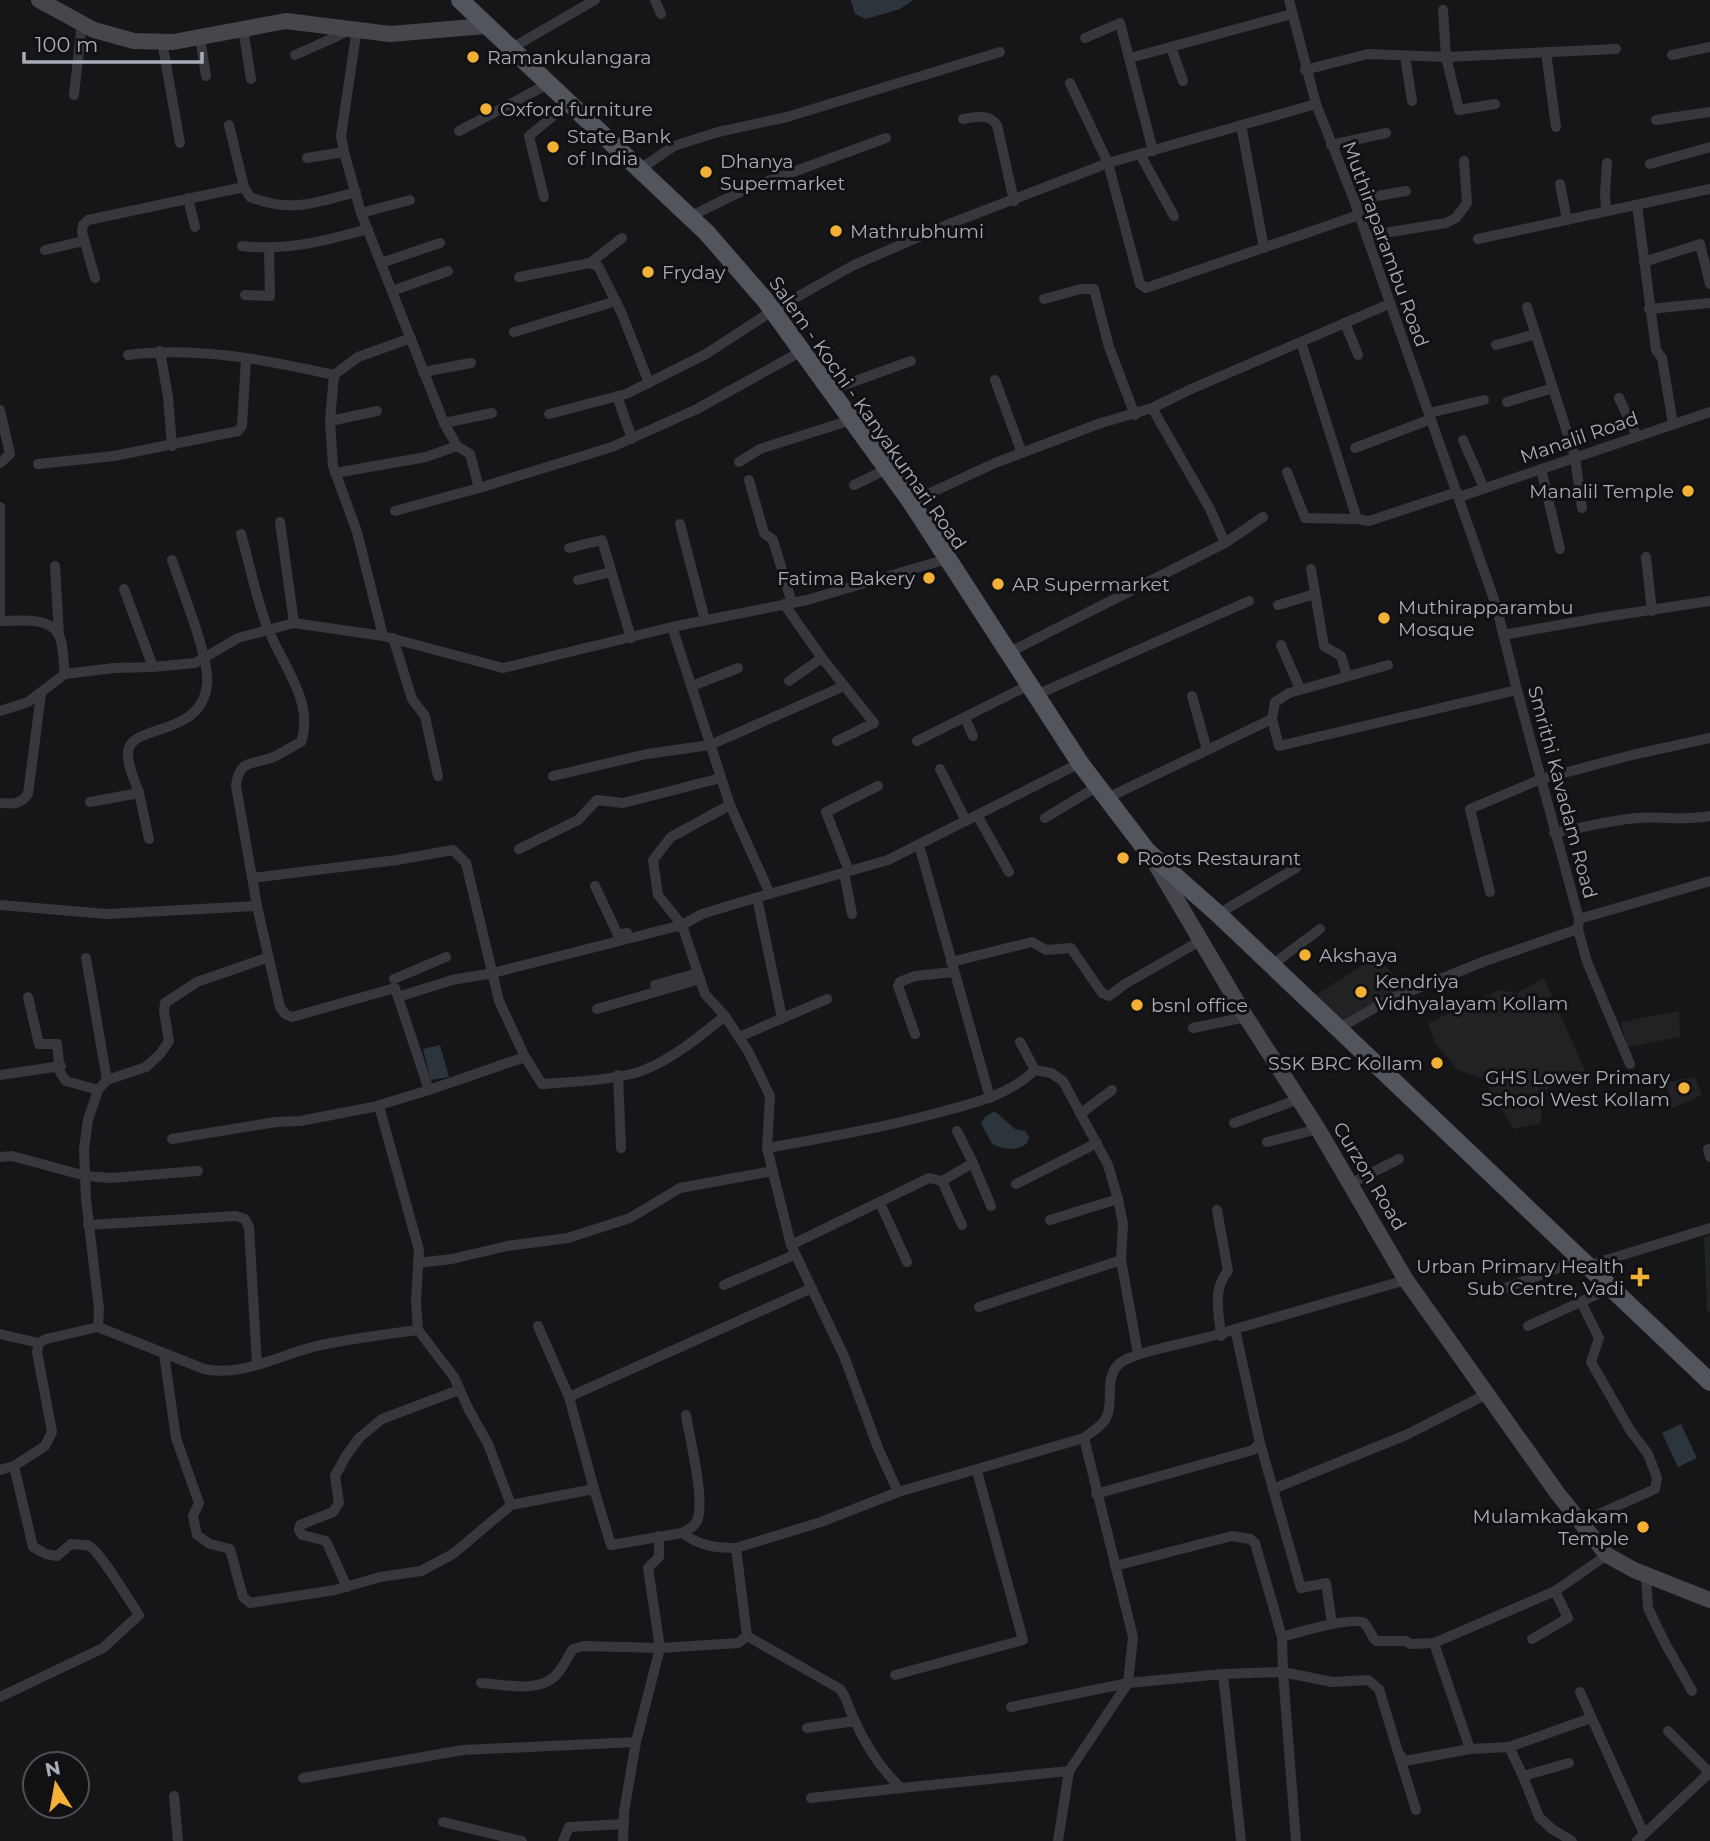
<svg xmlns="http://www.w3.org/2000/svg" width="1710" height="1841" font-family="Montserrat,sans-serif">
  <style>
    .built { fill: #222225 }
    .green { fill: #1e261f }
    .water { fill: #2c353c }
    .lines { fill: none; stroke-linecap: round; stroke-linejoin: round }
    .street { stroke: #37383d; stroke-width: 10 }
    .secondary { stroke: #45474d; stroke-width: 16 }
    .primary { stroke: #53555c; stroke-width: 18 }
    .poi-dot { fill: #f2b134; stroke: #111113; stroke-width: 2.5 }
    .labels { text-anchor: middle; stroke-width: 6; stroke-linejoin: round; paint-order: stroke }
    .poi-label { font-size: 19px; fill: #a8adb8; stroke: #111113; text-anchor: start }
    .street-label { font-size: 19px; fill: #a8adb8; stroke: #111113 }
  </style>
  <rect width="100%" height="100%" fill="#161618"/>
  <!-- built -->
  <g class="built">
    <path d="M1376,957L1409,989L1340,1022L1315,995Z"/>
    <path d="M1544,978L1591,1084L1571,1077L1549,1086L1541,1108V1123L1514,1129L1483,1079L1458,1070L1435,1043L1428,1023L1499,990L1517,993Z"/>
    <path d="M1679,1011L1680,1037L1627,1047L1621,1022Z"/>
    <path d="M1695,1077L1702,1095L1671,1109L1667,1082Z"/>
  </g>
  <!-- green -->
  <path class="green" d="M1710,1235V1312L1707,1311L1704,1237Z"/>
  <!-- water -->
  <g class="water">
    <path d="M851,0H913L900,9L866,19L855,14Z"/>
    <path d="M440,1045L449,1077L431,1080L423,1049Z"/>
    <path d="M993,1112L997,1113L1015,1129L1025,1131L1029,1137L1027,1143C1018,1152 1003,1149 992,1144L981,1123L985,1117Z"/>
    <path d="M1681,1424L1697,1458L1678,1467L1662,1433Z"/>
  </g>
  <g class="lines">
    <!-- street -->
    <g class="street">
      <path d="M655,0L661,14"/>
      <path d="M1289,0L1316,104L1354,200L1496,605L1517,690L1579,919L1578,929L1485,961L1388,1000L1338,1029"/>
      <path d="M1443,10L1446,57L1459,110L1495,104"/>
      <path d="M357,28L341,136L344,152L361,213L444,423L492,413"/>
      <path d="M243,29L251,79"/>
      <path d="M200,37L206,76"/>
      <path d="M1085,38L1120,23L1153,151"/>
      <path d="M162,42L180,143"/>
      <path d="M1171,47L1183,81"/>
      <path d="M510,49L595,0"/>
      <path d="M1546,52L1556,127"/>
      <path d="M295,55L351,30"/>
      <path d="M1672,55L1710,47"/>
      <path d="M1405,56L1412,101"/>
      <path d="M1130,58L1292,14"/>
      <path d="M1305,70L1368,54L1446,57L1616,49"/>
      <path d="M1070,83L1108,163L1140,284L1146,288L1359,215"/>
      <path d="M74,95L82,23"/>
      <path d="M963,119C975,117 989,113 997,125L1014,201"/>
      <path d="M1656,120L1710,112"/>
      <path d="M229,125L244,187L250,197C291,213 315,203 356,192"/>
      <path d="M1241,125L1264,248"/>
      <path d="M459,131L548,84"/>
      <path d="M1331,145L1386,133"/>
      <path d="M1140,154L1174,216"/>
      <path d="M307,158L344,152"/>
      <path d="M1650,164L1710,147"/>
      <path d="M640,169L674,146L718,132L787,117L1000,52"/>
      <path d="M1560,184L1567,220"/>
      <path d="M544,197L529,136L569,103"/>
      <path d="M188,198L195,227"/>
      <path d="M1354,200L1406,191"/>
      <path d="M1637,205L1656,350L1662,358L1673,424"/>
      <path d="M1606,210L1605,193L1607,163"/>
      <path d="M361,213L410,200"/>
      <path d="M689,217L744,190L886,138"/>
      <path d="M1366,236L1446,223L1456,218L1467,203L1464,161"/>
      <path d="M1478,239L1710,189"/>
      <path d="M242,246C287,251 325,241 368,229"/>
      <path d="M45,250L84,241"/>
      <path d="M1644,262L1700,244L1710,284"/>
      <path d="M381,263L440,243"/>
      <path d="M590,263L622,238"/>
      <path d="M519,277L590,263L598,266L622,314L649,383"/>
      <path d="M95,278L82,232L83,225L88,220L244,187"/>
      <path d="M392,291L448,271"/>
      <path d="M245,295L270,296L269,249"/>
      <path d="M1044,299L1081,289H1094L1109,347L1135,415"/>
      <path d="M1527,307L1575,457L1582,508"/>
      <path d="M1649,309L1710,303"/>
      <path d="M1345,323L1358,355"/>
      <path d="M514,332L616,301"/>
      <path d="M1301,342L1357,519L1369,521L1457,492"/>
      <path d="M1496,345L1536,334"/>
      <path d="M160,351L168,397L172,446"/>
      <path d="M128,355C196,346 267,360 334,375"/>
      <path d="M423,372L471,363"/>
      <path d="M995,380L1022,453"/>
      <path d="M830,390L911,361"/>
      <path d="M617,396L632,439"/>
      <path d="M1619,398L1637,436"/>
      <path d="M1507,402L1553,388"/>
      <path d="M0,410L10,454L0,463"/>
      <path d="M1429,413L1484,400"/>
      <path d="M549,414L626,394L706,354L772,311L854,265L949,224L1108,163L1316,104"/>
      <path d="M330,421L377,411"/>
      <path d="M444,423L457,446"/>
      <path d="M1463,440L1484,488"/>
      <path d="M1355,448L1431,419"/>
      <path d="M739,462L760,449L851,420"/>
      <path d="M38,464L114,456L238,431L242,426L246,359"/>
      <path d="M1541,469L1560,549"/>
      <path d="M1287,472L1305,518L1357,519"/>
      <path d="M335,473L426,457L457,446L470,454L479,488"/>
      <path d="M749,480L764,533L773,540L792,603"/>
      <path d="M854,485L887,469"/>
      <path d="M1459,497L1710,412"/>
      <path d="M911,502L995,463L1098,424L1152,408L1189,390L1389,304"/>
      <path d="M0,507V621"/>
      <path d="M395,511L479,488L612,447L697,409L802,351"/>
      <path d="M280,522L294,623"/>
      <path d="M680,524L705,620"/>
      <path d="M241,534C250,565 256,599 268,629C282,664 315,703 301,742C291,747 281,754 271,758C250,765 239,760 236,786L257,906L280,1007L285,1014L292,1017L395,988L429,1090L525,1057L542,1084C569,1082 620,1080 644,1070C674,1058 700,1036 725,1016"/>
      <path d="M1225,543L1263,517"/>
      <path d="M569,548L602,540L631,638"/>
      <path d="M1646,557L1652,611"/>
      <path d="M55,566L59,635"/>
      <path d="M1311,569L1324,646L1341,656L1347,676"/>
      <path d="M578,580L611,572"/>
      <path d="M124,589L153,667"/>
      <path d="M784,604L822,658L874,723L837,741"/>
      <path d="M1278,605L1315,594"/>
      <path d="M0,621C17,621 50,616 59,635C64,645 63,663 65,674"/>
      <path d="M672,627L730,805L770,894"/>
      <path d="M1503,635L1604,617L1710,601"/>
      <path d="M383,636L357,532L333,466L330,421L334,375L358,357L411,338"/>
      <path d="M393,638L412,699L425,716L438,776"/>
      <path d="M1281,645L1300,689"/>
      <path d="M1008,653L1225,543L1210,509L1152,408"/>
      <path d="M789,681L822,658"/>
      <path d="M692,686L738,668"/>
      <path d="M1036,695L1249,601"/>
      <path d="M1192,696L1207,750"/>
      <path d="M0,711L28,702L65,674L114,668L153,667L195,663L238,638L294,623L383,636L503,668L672,627L807,600L947,559"/>
      <path d="M965,718L973,736"/>
      <path d="M1272,719L1275,702L1289,693L1388,665"/>
      <path d="M917,741L1029,685"/>
      <path d="M940,769L966,821"/>
      <path d="M553,776L647,754L710,745L844,686"/>
      <path d="M139,793C135,781 127,765 128,752C130,723 202,738 207,684C210,658 181,588 172,560"/>
      <path d="M1107,798L1272,719L1279,746L1517,690"/>
      <path d="M90,802L139,793L149,839"/>
      <path d="M0,803C13,804 20,805 28,794L41,694"/>
      <path d="M977,815L1009,872"/>
      <path d="M1045,818L1098,786"/>
      <path d="M1554,833C1582,828 1610,820 1637,818C1662,816 1686,821 1710,816"/>
      <path d="M919,845L990,1098"/>
      <path d="M519,849L578,820L597,800L623,803L721,778"/>
      <path d="M849,871L826,812L878,786"/>
      <path d="M844,873L852,914"/>
      <path d="M252,878L397,860L453,850L466,863L499,1001L525,1057"/>
      <path d="M595,886L618,935L627,933"/>
      <path d="M1490,892L1470,809L1541,779L1632,755L1710,738"/>
      <path d="M757,898L781,1013"/>
      <path d="M0,905L107,914L257,906"/>
      <path d="M1218,914L1296,868"/>
      <path d="M1579,919L1710,881"/>
      <path d="M1578,929L1587,962L1630,1064"/>
      <path d="M86,958L107,1080"/>
      <path d="M951,962L1032,942L1046,950L1071,948L1102,993L1109,996L1125,984L1200,941"/>
      <path d="M1272,965L1320,929"/>
      <path d="M394,979L446,957"/>
      <path d="M655,985L698,973"/>
      <path d="M28,997L39,1044H57L60,1072L66,1081L98,1090"/>
      <path d="M398,997L452,980L493,973L682,925L658,895L653,860L671,837L730,805"/>
      <path d="M597,1009L700,979"/>
      <path d="M1193,1028L1246,1017"/>
      <path d="M915,1034L898,986L900,982L915,976L953,972"/>
      <path d="M739,1037L827,999"/>
      <path d="M1020,1042L1035,1070"/>
      <path d="M0,1075L61,1066"/>
      <path d="M618,1075L621,1148"/>
      <path d="M379,1106L419,1250L416,1302L418,1330"/>
      <path d="M1080,1114L1112,1090"/>
      <path d="M1234,1123L1299,1099"/>
      <path d="M172,1139L276,1122L300,1121L373,1107L429,1090"/>
      <path d="M1267,1142L1318,1129"/>
      <path d="M767,1148C824,1138 881,1128 937,1113C973,1103 1008,1096 1035,1070L1051,1073L1063,1081L1108,1165L1118,1199L1123,1224L1121,1260L1138,1354"/>
      <path d="M1708,1149L1710,1157"/>
      <path d="M0,1157L12,1156L86,1176L110,1178L198,1171"/>
      <path d="M973,1163L991,1206"/>
      <path d="M942,1181L973,1163L957,1131"/>
      <path d="M1016,1184L1097,1143"/>
      <path d="M1350,1184L1399,1159"/>
      <path d="M880,1203L907,1262"/>
      <path d="M1217,1210L1228,1271C1212,1289 1219,1313 1221,1336"/>
      <path d="M1050,1220L1118,1199"/>
      <path d="M88,1225L236,1216L245,1219L249,1227L257,1364"/>
      <path d="M791,1245L929,1178L942,1181L962,1225"/>
      <path d="M418,1263L452,1259L507,1246L568,1238L630,1218L680,1188L773,1171"/>
      <path d="M1590,1265L1710,1228"/>
      <path d="M724,1285L794,1255"/>
      <path d="M1503,1289L1582,1259"/>
      <path d="M1581,1302L1599,1338L1591,1362L1630,1430L1648,1454L1657,1478L1655,1489L1581,1522"/>
      <path d="M979,1307L1121,1260"/>
      <path d="M538,1326L569,1397L594,1489"/>
      <path d="M1528,1326L1611,1288"/>
      <path d="M98,1327L204,1369C245,1378 286,1351 326,1344C356,1338 387,1334 418,1330L454,1377L469,1410L488,1444L511,1505L594,1489L611,1545L682,1533C700,1546 715,1548 736,1548"/>
      <path d="M0,1334L39,1343"/>
      <path d="M164,1354L176,1438L199,1503L193,1516L197,1535L210,1544L230,1549L243,1597L250,1603L335,1590L380,1577L421,1571L453,1554L511,1505"/>
      <path d="M569,1397L812,1288"/>
      <path d="M1084,1438C1091,1432 1104,1425 1107,1416C1114,1400 1104,1380 1118,1365C1131,1350 1210,1340 1235,1329L1406,1280"/>
      <path d="M1260,1443L1301,1588L1326,1583L1332,1624"/>
      <path d="M14,1466L45,1446L52,1432L37,1352L39,1343L46,1339L98,1327L99,1309L86,1199L84,1149L88,1120L98,1090L107,1080L146,1067L160,1054L169,1041L164,1011L165,1003L197,982L269,957"/>
      <path d="M0,1470L14,1466L33,1547L46,1554L57,1556L71,1544C76,1545 84,1544 89,1546C99,1550 130,1602 139,1615L103,1648L0,1697"/>
      <path d="M1273,1489L1406,1435L1487,1394"/>
      <path d="M898,1492L878,1448L844,1356L791,1245L767,1148L770,1096L748,1051L725,1016L705,994L682,925L702,914L738,903L888,860L1080,763"/>
      <path d="M1096,1494L1253,1450L1260,1443L1235,1329"/>
      <path d="M682,1533C689,1529 696,1526 698,1518C704,1495 690,1440 686,1415"/>
      <path d="M1115,1566L1232,1536L1250,1539L1255,1543L1282,1637"/>
      <path d="M1646,1575L1648,1608L1665,1643L1692,1691"/>
      <path d="M347,1587L326,1541L302,1535L299,1530L300,1525L333,1512L339,1503L335,1476L346,1456L359,1438L382,1419L459,1390"/>
      <path d="M747,1636L840,1689C847,1698 849,1709 854,1719C865,1744 882,1770 901,1788L1069,1771"/>
      <path d="M1532,1639L1568,1618L1555,1591"/>
      <path d="M1434,1643L1470,1749L1509,1747L1523,1776L1539,1817L1552,1829L1572,1841"/>
      <path d="M1223,1674L1241,1841"/>
      <path d="M895,1675L1023,1640L977,1471"/>
      <path d="M481,1683C502,1684 537,1693 554,1677C562,1670 567,1658 573,1649L584,1646L660,1648L738,1643L747,1636L736,1548L821,1522L898,1492L1084,1438L1133,1637L1128,1683L1069,1771L1058,1841"/>
      <path d="M1580,1692L1644,1834"/>
      <path d="M1011,1707L1128,1683L1223,1674L1283,1672L1282,1637C1296,1633 1353,1616 1364,1623C1369,1627 1371,1636 1376,1641H1405L1411,1644L1434,1643L1555,1591L1607,1555"/>
      <path d="M807,1728L855,1721"/>
      <path d="M1668,1731L1710,1773"/>
      <path d="M1509,1747L1591,1718"/>
      <path d="M1399,1755L1416,1810"/>
      <path d="M1523,1776L1569,1763"/>
      <path d="M303,1778L463,1750L636,1742"/>
      <path d="M174,1796L178,1841"/>
      <path d="M811,1798L901,1788"/>
      <path d="M443,1822L522,1841"/>
      <path d="M563,1841L569,1827L624,1824"/>
      <path d="M623,1841L624,1812L636,1742L660,1648L648,1568L659,1557V1536"/>
      <path d="M1296,1841L1283,1672L1332,1682L1368,1680L1379,1689L1398,1752L1405,1761L1470,1749"/>
      <path d="M1637,1841L1710,1772"/>
    </g>
    <!-- secondary -->
    <g class="secondary">
      <path d="M39,0L94,30L134,41L173,42L286,21L390,34L486,26"/>
      <path d="M1152,858L1246,1017L1318,1129L1406,1280L1558,1494L1607,1555L1634,1570L1710,1600"/>
    </g>
    <!-- primary -->
    <path class="primary" d="M460,0L707,233L765,300L911,502L1080,763L1147,851L1218,914L1710,1382"/>
  </g>
  <!-- markers -->
  <g class="poi-dot">
    <circle cx="473" cy="57" r="7"/>
    <circle cx="486" cy="109" r="7"/>
    <circle cx="553" cy="147" r="7"/>
    <circle cx="706" cy="172" r="7"/>
    <circle cx="836" cy="231" r="7"/>
    <circle cx="648" cy="272" r="7"/>
    <circle cx="1688" cy="491" r="7"/>
    <circle cx="929" cy="578" r="7"/>
    <circle cx="998" cy="584" r="7"/>
    <circle cx="1384" cy="618" r="7"/>
    <circle cx="1123" cy="858" r="7"/>
    <circle cx="1305" cy="955" r="7"/>
    <circle cx="1361" cy="992" r="7"/>
    <circle cx="1137" cy="1005" r="7"/>
    <circle cx="1437" cy="1063" r="7"/>
    <circle cx="1684" cy="1088" r="7"/>
    <path d="M1636.5 1266.5h7v7h7v7h-7v7h-7v-7h-7v-7h7z"/>
    <circle cx="1643" cy="1527" r="7"/>
  </g>
  <g class="labels">
    <!-- poi labels -->
    <g class="poi-label">
      <text x="487" y="64">Ramankulangara</text>
      <text x="500" y="116">Oxford furniture</text>
      <text x="567" y="143">State Bank<tspan x="567" dy="22">of India</tspan></text>
      <text x="720" y="168">Dhanya<tspan x="720" dy="22">Supermarket</tspan></text>
      <text x="850" y="238">Mathrubhumi</text>
      <text x="662" y="279">Fryday</text>
      <text x="1674" y="498" text-anchor="end">Manalil Temple</text>
      <text x="915" y="585" text-anchor="end">Fatima Bakery</text>
      <text x="1012" y="591">AR Supermarket</text>
      <text x="1398" y="614">Muthirapparambu<tspan x="1398" dy="22">Mosque</tspan></text>
      <text x="1137" y="865">Roots Restaurant</text>
      <text x="1319" y="962">Akshaya</text>
      <text x="1375" y="988">Kendriya<tspan x="1375" dy="22">Vidhyalayam Kollam</tspan></text>
      <text x="1151" y="1012">bsnl office</text>
      <text x="1423" y="1070" text-anchor="end">SSK BRC Kollam</text>
      <text x="1670" y="1084" text-anchor="end">GHS Lower Primary<tspan x="1670" dy="22">School West Kollam</tspan></text>
      <text x="1624" y="1273" text-anchor="end">Urban Primary Health<tspan x="1624" dy="22">Sub Centre, Vadi</tspan></text>
      <text x="1629" y="1523" text-anchor="end">Mulamkadakam<tspan x="1629" dy="22">Temple</tspan></text>
    </g>
    <!-- street labels -->
    <g class="street-label">
      <text transform="translate(1386 244) rotate(70)" y="7">Muthiraparambu Road</text>
      <text transform="translate(868 413) rotate(55)" y="7">Salem - Kochi - Kanyakumari Road</text>
      <text transform="translate(1579 437) rotate(-19)" y="7">Manalil Road</text>
      <text transform="translate(1563 792) rotate(75)" y="7">Smrithi Kavadam Road</text>
      <text transform="translate(1370 1176) rotate(59)" y="7">Curzon Road</text>
    </g>
  </g>
  <!-- north arrow -->
  <g transform="translate(56 1785) rotate(349)"><circle r="33" fill="#111113" stroke="#4d4f55" stroke-width="2"/>
  <path d="M0-5L12 26L0 18L-12 26Z" fill="#f2b134"/>
  <text y="-10" font-size="19" font-weight="bold" text-anchor="middle" fill="#a8adb8">N</text>
  </g>
  <!-- scale -->
  <path d="M24 52v10h178v-10" fill="none" stroke="#a8adb8" stroke-width="3.5"/>
  <text x="35" y="52" font-size="21" fill="#a8adb8" stroke="#111113" stroke-width="5" paint-order="stroke">100 m</text>
</svg>
